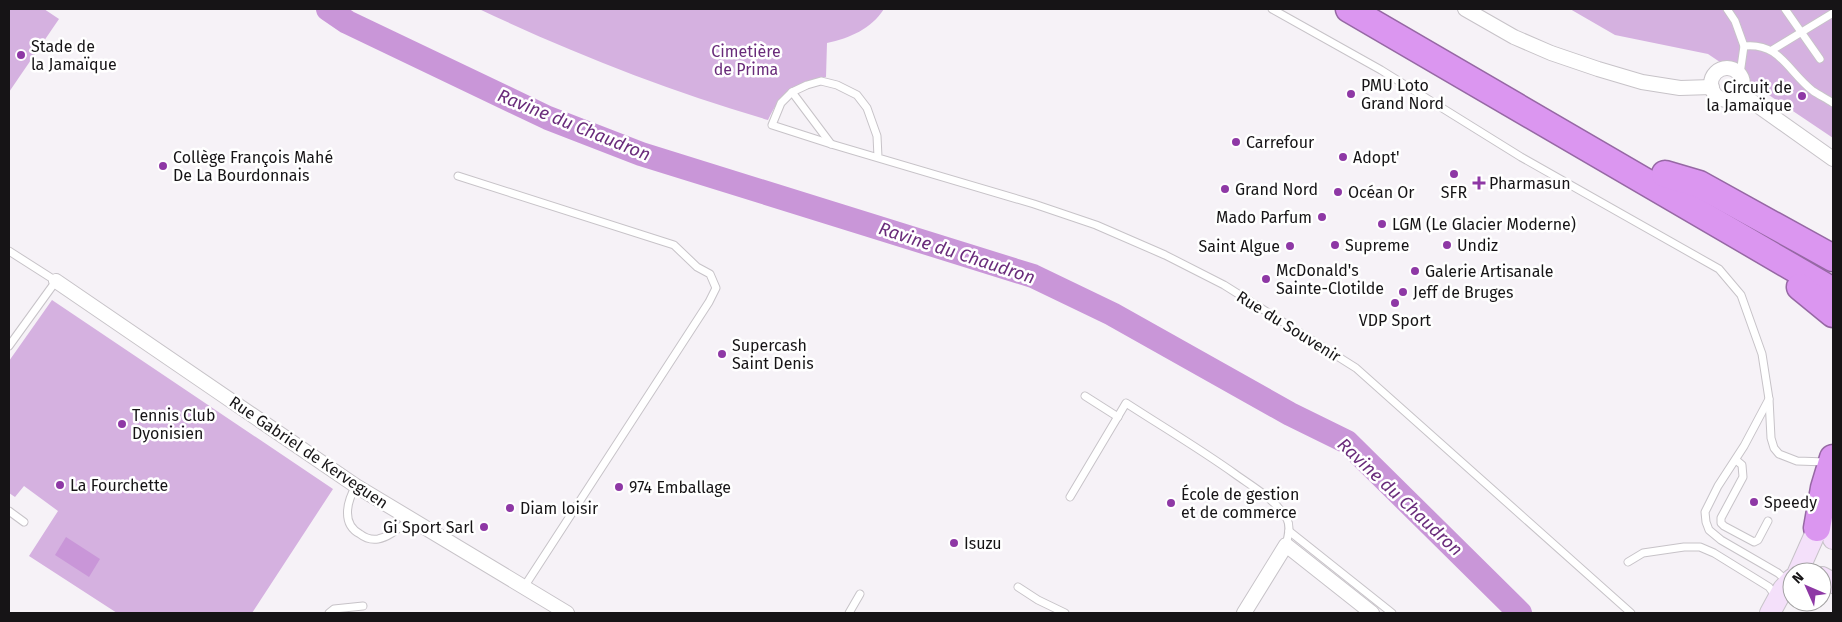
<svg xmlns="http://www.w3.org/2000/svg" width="1842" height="622" font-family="'Fira Sans',sans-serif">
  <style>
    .green { fill: #d5b1e0 }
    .water { fill: #c996d8 }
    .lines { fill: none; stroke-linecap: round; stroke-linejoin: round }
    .river { stroke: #c996d8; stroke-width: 24 }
    .lane-casing { stroke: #c7c3c8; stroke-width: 9 }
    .street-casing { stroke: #c7c3c8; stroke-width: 16 }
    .secondary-casing { stroke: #c7c3c8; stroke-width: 22 }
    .highway-casing { stroke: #9668a4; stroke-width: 29 }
    .lane { stroke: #fff; stroke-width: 7 }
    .street { stroke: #fff; stroke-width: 14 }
    .secondary { stroke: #f4e0fa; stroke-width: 20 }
    .highway { stroke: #db96f0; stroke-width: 26 }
    .poi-dot { fill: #8e38a5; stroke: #fff; stroke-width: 2 }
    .labels { text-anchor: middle; stroke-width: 5; stroke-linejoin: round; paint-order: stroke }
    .poi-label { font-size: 16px; fill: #161416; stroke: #fff; text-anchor: start }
    .park-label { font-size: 16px; fill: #692b7a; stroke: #fff }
    .street-label { font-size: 16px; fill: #161416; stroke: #fff }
    .water-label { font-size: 18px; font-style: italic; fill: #6a2c7b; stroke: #fff }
  </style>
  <rect width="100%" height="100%" fill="#f6f2f7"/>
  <!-- green -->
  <g class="green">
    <path d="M9,9H44L59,19L9,92Z"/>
    <path d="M479,9H884C871,29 850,38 827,43L826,77C796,83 782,90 768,120C669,91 572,53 479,9Z"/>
    <path d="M1570,9H1833V138L1708,54L1615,35Z"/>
    <path d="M52,300L333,489L252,613H117L29,556L58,511L24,486L15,497L9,493V361Z"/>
  </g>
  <!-- water -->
  <path class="water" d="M66,537L100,559L89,577L55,555Z"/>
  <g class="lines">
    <!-- river -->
    <path class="river" d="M328,9L347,22L548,118L641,154L1033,276L1112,314L1290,414L1347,442L1520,613"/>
    <!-- lane casing -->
    <g class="lane-casing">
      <g id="lane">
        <path d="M1272,9L1381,70L1521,157L1719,269L1741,295L1762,354L1769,399L1771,438L1774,448L1779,454L1797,461L1826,462"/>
        <path d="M1727,9L1735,21L1744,46L1740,74"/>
        <path d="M1785,9L1820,59"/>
        <path d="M1744,46C1780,42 1788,72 1813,91C1819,95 1827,99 1833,103"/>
        <path d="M1772,50L1833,13"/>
        <path d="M792,92L831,144"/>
        <path d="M878,157L877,136L867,108L857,95L837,85L821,81L807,85L792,92L781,103L772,125L831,144L1034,204L1096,225L1165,255L1224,285L1356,368L1631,613"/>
        <path d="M458,176L674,245L697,267L710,274L716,288L709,302L524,587"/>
        <path d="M9,251L56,281L9,346"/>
        <path d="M1085,396L1118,417"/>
        <path d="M1769,399L1744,446L1718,486L1705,512L1706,522L1709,530L1721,540L1778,573L1787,581"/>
        <path d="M1736,460L1742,465L1743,477L1721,518V523L1724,526L1754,542L1758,540L1768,521"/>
        <path d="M356,486C347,501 341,524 360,534C365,538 371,540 378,539C390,537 401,526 411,519"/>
        <path d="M1070,497L1126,403C1163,427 1200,449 1235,474C1253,487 1275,499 1287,519C1291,527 1288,537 1286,545"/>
        <path d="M9,511L24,522"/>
        <path d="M1289,531L1392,613"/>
        <path d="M1628,562L1643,553L1684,547H1700L1714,553L1769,587L1776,597"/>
        <path d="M1018,587L1038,600L1065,613"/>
        <path d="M329,613L334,609L363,606"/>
        <path d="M849,613L860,594"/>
      </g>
    </g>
    <!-- street casing -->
    <g class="street-casing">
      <g id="street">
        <path d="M1465,9L1514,37L1551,53L1598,69L1642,82L1680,88L1712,87"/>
        <circle cx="1727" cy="84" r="16"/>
        <path d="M1740,93L1833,159"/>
        <path d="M56,281L356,486L567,613"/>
        <path d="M1244,613L1286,545L1372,613"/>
      </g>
    </g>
    <!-- secondary casing -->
    <g class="secondary-casing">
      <g id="secondary">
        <path d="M1833,508L1832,521L1833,539"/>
        <path d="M1798,572L1823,516"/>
        <path d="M1822,577L1833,583"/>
        <path d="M1770,613L1783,589L1792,579"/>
      </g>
    </g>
    <!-- highway casing -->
    <g class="highway-casing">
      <g id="highway">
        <path d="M1349,9L1833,291"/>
        <path d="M1665,174L1699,184L1833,258"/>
        <path d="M1800,287L1833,314"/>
        <path d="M1817,528L1824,488L1833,458"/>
      </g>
    </g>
    <!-- lane -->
    <use href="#lane" class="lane"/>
    <!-- street -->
    <use href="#street" class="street"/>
    <!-- secondary -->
    <use href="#secondary" class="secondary"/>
    <!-- highway -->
    <use href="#highway" class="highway"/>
  </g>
  <!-- markers -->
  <g class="poi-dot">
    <circle cx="21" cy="55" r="5"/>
    <circle cx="1351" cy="94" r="5"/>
    <circle cx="1802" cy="96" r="5"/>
    <circle cx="1236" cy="142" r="5"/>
    <circle cx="1343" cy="157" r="5"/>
    <circle cx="163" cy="166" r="5"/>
    <circle cx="1454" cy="174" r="5"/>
    <path d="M1476.5 175.5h5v5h5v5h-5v5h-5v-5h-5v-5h5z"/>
    <circle cx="1225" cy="189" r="5"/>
    <circle cx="1338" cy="192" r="5"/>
    <circle cx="1322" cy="217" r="5"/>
    <circle cx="1382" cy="224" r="5"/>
    <circle cx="1335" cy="245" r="5"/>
    <circle cx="1447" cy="245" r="5"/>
    <circle cx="1290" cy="246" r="5"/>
    <circle cx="1415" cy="271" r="5"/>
    <circle cx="1266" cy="279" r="5"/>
    <circle cx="1403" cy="292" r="5"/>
    <circle cx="1395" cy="303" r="5"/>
    <circle cx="722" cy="354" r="5"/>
    <circle cx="122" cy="424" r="5"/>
    <circle cx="60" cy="485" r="5"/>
    <circle cx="619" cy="487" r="5"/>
    <circle cx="1754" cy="502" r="5"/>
    <circle cx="1171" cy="503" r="5"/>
    <circle cx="510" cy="508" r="5"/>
    <circle cx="484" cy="527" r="5"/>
    <circle cx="954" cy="543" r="5"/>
  </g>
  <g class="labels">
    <!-- poi labels -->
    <g class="poi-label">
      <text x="31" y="52">Stade de<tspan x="31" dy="18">la Jamaïque</tspan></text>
      <text x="1361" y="91">PMU Loto<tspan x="1361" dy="18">Grand Nord</tspan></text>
      <text x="1792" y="93" text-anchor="end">Circuit de<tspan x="1792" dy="18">la Jamaïque</tspan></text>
      <text x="1246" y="148">Carrefour</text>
      <text x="173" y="163">Collège François Mahé<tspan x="173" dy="18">De La Bourdonnais</tspan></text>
      <text x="1353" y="163">Adopt'</text>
      <text x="1489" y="189">Pharmasun</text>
      <text x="1235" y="195">Grand Nord</text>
      <text x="1348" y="198">Océan Or</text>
      <text x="1454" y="198" text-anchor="middle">SFR</text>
      <text x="1312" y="223" text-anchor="end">Mado Parfum</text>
      <text x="1392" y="230">LGM (Le Glacier Moderne)</text>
      <text x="1345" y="251">Supreme</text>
      <text x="1457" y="251">Undiz</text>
      <text x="1280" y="252" text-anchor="end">Saint Algue</text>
      <text x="1276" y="276">McDonald's<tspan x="1276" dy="18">Sainte-Clotilde</tspan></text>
      <text x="1425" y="277">Galerie Artisanale</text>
      <text x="1413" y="298">Jeff de Bruges</text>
      <text x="1395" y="326" text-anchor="middle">VDP Sport</text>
      <text x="732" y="351">Supercash<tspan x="732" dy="18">Saint Denis</tspan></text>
      <text x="132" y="421">Tennis Club<tspan x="132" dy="18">Dyonisien</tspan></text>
      <text x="70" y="491">La Fourchette</text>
      <text x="629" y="493">974 Emballage</text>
      <text x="1181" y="500">École de gestion<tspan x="1181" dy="18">et de commerce</tspan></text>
      <text x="1764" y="508">Speedy</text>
      <text x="520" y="514">Diam loisir</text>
      <text x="474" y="533" text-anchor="end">Gi Sport Sarl</text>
      <text x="964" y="549">Isuzu</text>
    </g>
    <!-- park labels -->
    <g class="park-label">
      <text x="746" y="57">Cimetière<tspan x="746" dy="18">de Prima</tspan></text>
    </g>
    <!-- street labels -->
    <g class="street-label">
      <text transform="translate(1289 326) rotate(32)" y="6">Rue du Souvenir</text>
      <text transform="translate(309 452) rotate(34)" y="6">Rue Gabriel de Kerveguen</text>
    </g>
    <!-- water labels -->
    <g class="water-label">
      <text transform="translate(574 125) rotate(22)" y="6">Ravine du Chaudron</text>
      <text transform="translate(957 253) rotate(18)" y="6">Ravine du Chaudron</text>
      <text transform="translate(1400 497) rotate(43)" y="6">Ravine du Chaudron</text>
    </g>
  </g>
  <!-- border -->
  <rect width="1842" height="622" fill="none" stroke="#161416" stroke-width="20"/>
  <!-- north arrow -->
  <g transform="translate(1807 587) rotate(315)"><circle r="24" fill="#ffffff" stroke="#a2a1a2"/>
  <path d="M0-4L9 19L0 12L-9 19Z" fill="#8e38a5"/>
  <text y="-8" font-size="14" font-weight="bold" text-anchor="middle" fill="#161416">N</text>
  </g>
</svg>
